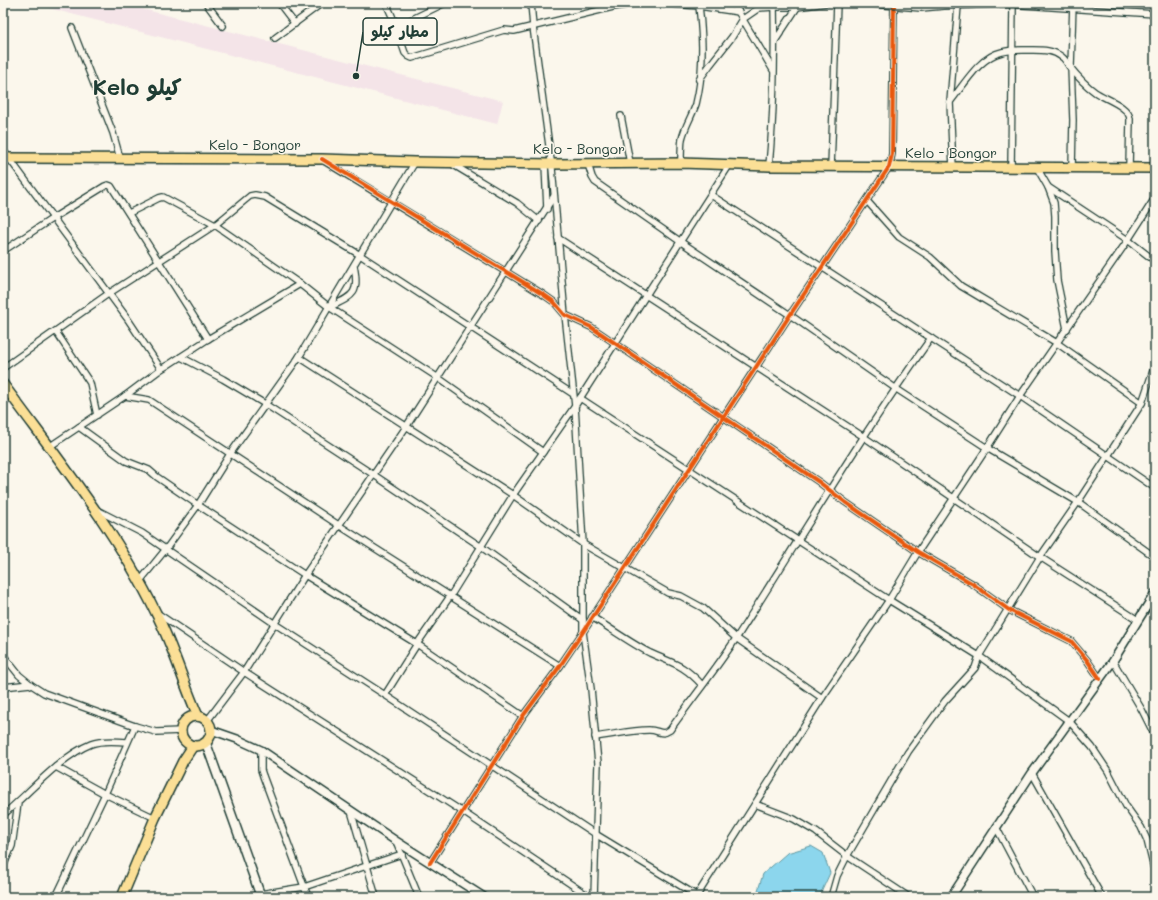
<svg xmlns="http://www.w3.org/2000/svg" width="1158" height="900" font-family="Mali,'Playpen Sans Arabic',sans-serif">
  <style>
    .built { fill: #f4e4e8 }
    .water { fill: #8cd6ed; stroke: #6099a3 }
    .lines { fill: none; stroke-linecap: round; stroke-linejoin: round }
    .minor-casing { stroke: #1f3d34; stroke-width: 8 }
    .tertiary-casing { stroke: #1f3d34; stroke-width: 10 }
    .secondary-casing { stroke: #1f3d34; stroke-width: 11 }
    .trunk-casing { stroke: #1f3d34; stroke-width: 12 }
    .minor { stroke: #fbf7ec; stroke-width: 5.5 }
    .tertiary { stroke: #fbf7ec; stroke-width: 7 }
    .secondary { stroke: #fbf7ec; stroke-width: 8 }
    .trunk { stroke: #fbdf96; stroke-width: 9 }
    .cycleway-casing { stroke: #fbf7ec; stroke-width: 6 }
    .cycleway { stroke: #e8590c; stroke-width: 4 }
    .labels { text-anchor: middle; stroke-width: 3; stroke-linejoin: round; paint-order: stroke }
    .street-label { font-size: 14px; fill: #1f3d34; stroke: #fbf7ec }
    .town-label { font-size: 22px; font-weight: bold; fill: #1f3d34; stroke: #fbf7ec }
    .leader { fill: none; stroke: #1f3d34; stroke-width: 1.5 }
    .callout-dot { fill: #1f3d34; stroke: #fbf7ec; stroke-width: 1.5 }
    .callout { fill: #fbf7ec; stroke: #1f3d34; stroke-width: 1.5 }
    .callout-label { font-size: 15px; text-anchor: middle; font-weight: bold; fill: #1f3d34 }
  </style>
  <rect width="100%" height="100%" fill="#fbf7ec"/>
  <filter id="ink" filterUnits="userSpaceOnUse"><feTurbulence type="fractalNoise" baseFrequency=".025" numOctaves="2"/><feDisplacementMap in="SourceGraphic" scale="8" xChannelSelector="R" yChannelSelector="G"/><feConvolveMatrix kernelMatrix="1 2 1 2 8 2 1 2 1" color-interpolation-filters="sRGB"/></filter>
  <g filter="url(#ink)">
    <!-- built -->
    <path class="built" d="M29,3H119L503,101L497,124Z"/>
    <!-- water -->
    <path class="water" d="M811,846L823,853L830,873L819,897H756L763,874L787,853Z"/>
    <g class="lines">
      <!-- minor casing -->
      <g class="minor-casing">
        <g id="minor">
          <path d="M206,3L223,26"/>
          <path d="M279,3L295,24"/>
          <path d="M386,3L392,16L405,53L408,56L412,58L504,30L514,31L613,7L639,3"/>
          <path d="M531,3L533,27L552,168L565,315L575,406L583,544V632L591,689L598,763L594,897"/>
          <path d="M658,3L699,6L739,12"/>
          <path d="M733,3L773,70"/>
          <path d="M861,3L921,8L944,6L1009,4L1155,14"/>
          <path d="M396,27L445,3"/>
          <path d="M72,28L113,133L120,158"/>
          <path d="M275,38L322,3"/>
          <path d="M775,41L798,6"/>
          <path d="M699,80L710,65L732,37L743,19L759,8L774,7H797L826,3"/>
          <path d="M950,102C964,85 979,57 1002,52C1012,49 1022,50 1033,50C1043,50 1053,50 1062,57C1065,59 1067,63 1069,66C1077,76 1085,85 1095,92C1105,99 1129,106 1130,119L1129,168"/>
          <path d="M621,116L630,163"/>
          <path d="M3,150L127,318L161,369"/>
          <path d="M324,161L544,295L554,302L565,315L591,327L603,335L819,482L845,502L918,552L973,584L1009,610L1071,641L1087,660L1100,679"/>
          <path d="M681,163C681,155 681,146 682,139C685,126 692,116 696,104C704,72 703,38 699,6"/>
          <path d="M452,164L517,203L539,221"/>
          <path d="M545,164L547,209"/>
          <path d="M588,164L592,177L595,182L681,242L790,315L895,388L987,448L1078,502L1155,557"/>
          <path d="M769,166C774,112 775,57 774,3"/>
          <path d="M831,167L837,3"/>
          <path d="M1011,167L1013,4"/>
          <path d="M953,168L950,102L958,6"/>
          <path d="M1037,168L1048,187L1128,240L1155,261"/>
          <path d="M1072,168L1073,120L1071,67L1073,3"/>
          <path d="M1048,187L1054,203L1055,216V251L1057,280L1067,329"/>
          <path d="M711,195L1020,396L1155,488"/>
          <path d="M867,201L899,237L930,257L961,286L1057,343L1142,403"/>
          <path d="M129,213L159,198L163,197L215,225L300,284L329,307L437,377L543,452"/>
          <path d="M558,238L864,437L1040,557L1138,620"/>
          <path d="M3,251L53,218L105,186L108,185L111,186L208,339"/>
          <path d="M330,307C353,296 360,294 354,266"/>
          <path d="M56,332L90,383L97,415"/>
          <path d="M181,357L223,379L265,404L374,475L480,546L583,620"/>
          <path d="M299,357L513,495L583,544L668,593L681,596L703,608L736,638L822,698"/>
          <path d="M3,368L108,294L215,225L250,196L255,195L265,197L360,255L573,394"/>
          <path d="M125,396L149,400L340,526L560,666"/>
          <path d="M580,398L889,600L979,656L1069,721L1092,747L1108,771L1126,806L1141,827L1147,840L1155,873"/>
          <path d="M79,427L126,461L149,470L157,477L198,505L305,575L417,644L523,716"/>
          <path d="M49,447L125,396L161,369L168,365L208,339L300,284"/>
          <path d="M95,509L142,533L275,624L385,695L597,835L699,897"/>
          <path d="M140,581L166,549L198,505L230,454L299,357L415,162"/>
          <path d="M1149,602L1155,613"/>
          <path d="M157,613L244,672L463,812L590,897"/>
          <path d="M592,617C610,628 632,644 650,653C674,664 683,664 702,685"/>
          <path d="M3,655L19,675L30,684L44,693L135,726L156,732L181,731"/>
          <path d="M1113,661L1142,710L1155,736"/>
          <path d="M3,687L30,684"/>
          <path d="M385,695L417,644L451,595L513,495L575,406L730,164"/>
          <path d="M207,721L244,672L305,575L406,427L554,196"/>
          <path d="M595,737C612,735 632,730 649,730C659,730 661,736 670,730C692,699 716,669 737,637C801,537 862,434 931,338"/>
          <path d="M261,750V770L263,776L308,897"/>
          <path d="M56,767L105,794L155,818"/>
          <path d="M1032,773L1102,897"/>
          <path d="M755,804L794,819L816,832L847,856L909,897"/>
          <path d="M351,811L376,897"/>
          <path d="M3,815C28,794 61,756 91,744C101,740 115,741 127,742"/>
          <path d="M996,827L1033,897"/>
          <path d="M396,841L419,897"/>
          <path d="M430,863L523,716L560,666L583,632L790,315L889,167L892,154L894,3"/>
          <path d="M3,867L12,846L18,803"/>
          <path d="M56,897L105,794L135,726"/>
          <path d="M251,897L260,894L304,887L402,854"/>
          <path d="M696,897L822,698L889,600L918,552L987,448L1020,396L1128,240L1155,198"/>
          <path d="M831,897L837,876L847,856L908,752L945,701L975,668L979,656L1040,557L1078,502L1142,403L1155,365"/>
        </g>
      </g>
      <!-- tertiary casing -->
      <g class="tertiary-casing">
        <g id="tertiary">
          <path d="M211,730L237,739L261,750L396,841L484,897"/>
          <path d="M951,897L1032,773L1113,661L1155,593"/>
        </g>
      </g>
      <!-- secondary casing -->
      <g class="secondary-casing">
        <path id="secondary" d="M206,743L261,897"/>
      </g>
      <!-- trunk casing -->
      <g class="trunk-casing">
        <g id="trunk">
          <path d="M3,158L322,159L415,162L552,164L681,163L769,166L1155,168"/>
          <path d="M3,384C57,458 116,530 156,613C173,646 183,682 198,716"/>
          <circle cx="196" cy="731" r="15"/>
          <path d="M122,897L155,818L183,761L193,746"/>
        </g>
      </g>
      <!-- minor -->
      <use href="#minor" class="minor"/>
      <!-- tertiary -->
      <use href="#tertiary" class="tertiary"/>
      <!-- secondary -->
      <use href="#secondary" class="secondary"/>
      <!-- trunk -->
      <use href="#trunk" class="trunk"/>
      <!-- cycleway casing -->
      <g class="cycleway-casing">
        <g id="cycleway">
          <path d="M322,159L544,295L554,302L565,315L591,327L603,335L819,482L845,502L918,552L973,584L1009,610L1071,641L1087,660L1100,679"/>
          <path d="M430,863L523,716L560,666L583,632L790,315L889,167L892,154L894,3"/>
        </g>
      </g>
      <!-- cycleway -->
      <use href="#cycleway" class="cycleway"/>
    </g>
  </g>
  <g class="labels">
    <!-- street labels -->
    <g class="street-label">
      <text x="255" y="150">Kelo - Bongor</text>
      <text x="579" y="154">Kelo - Bongor</text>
      <text x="951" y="158">Kelo - Bongor</text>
    </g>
    <!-- town labels -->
    <g class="town-label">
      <text x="137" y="95">Kelo كيلو</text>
    </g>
  </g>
  <!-- callouts -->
  <path class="leader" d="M356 76L363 32"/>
  <circle class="callout-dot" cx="356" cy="76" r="4"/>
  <rect class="callout" x="363" y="18" width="74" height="27" rx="4"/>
  <g class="callout-label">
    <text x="400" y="37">مطار كيلو</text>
  </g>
  <!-- margin -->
  <rect width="1158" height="900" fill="none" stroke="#fbf7ec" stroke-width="16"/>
  <rect x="8" y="8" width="1142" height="884" fill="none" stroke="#1f3d34" stroke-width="1.5" filter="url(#ink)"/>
</svg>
